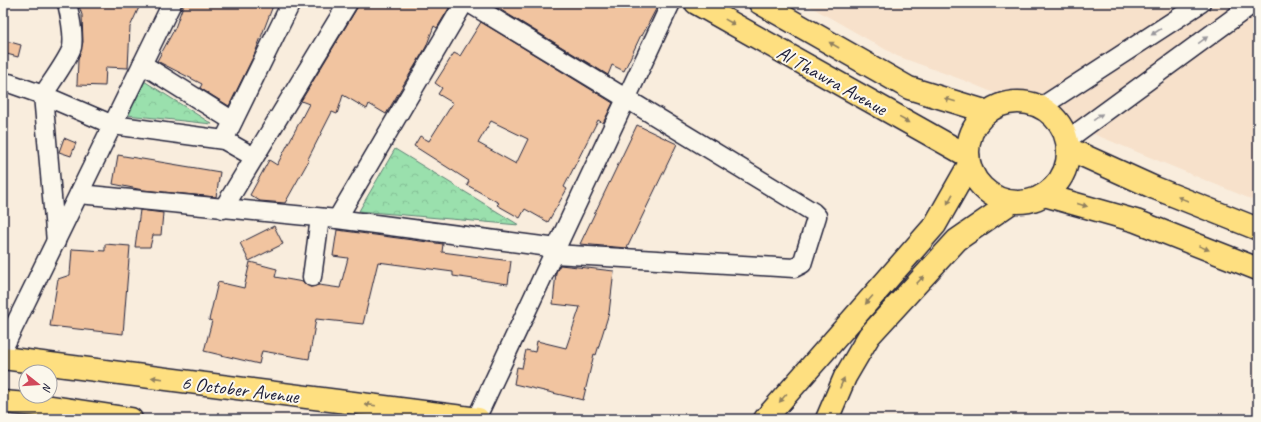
<svg xmlns="http://www.w3.org/2000/svg" width="1261" height="422" font-family="Caveat,sans-serif">
  <style>
    .built { fill: #f7e1cb }
    .park { fill: url(#park-crowns); stroke: #5e8174 }
    .building { fill: #f1c4a0; stroke: #22223b; fill-rule: evenodd }
    .lines { fill: none; stroke-linecap: round; stroke-linejoin: round }
    .minor-casing { stroke: #22223b; stroke-width: 21 }
    .major-casing { stroke: #22223b; stroke-width: 25 }
    .highway-casing { stroke: #22223b; stroke-width: 25 }
    .minor { stroke: #fbf7ec; stroke-width: 18 }
    .major { stroke: #fedf80; stroke-width: 22 }
    .highway { stroke: #fedf80; stroke-width: 22 }
    .oneway { fill: #90805e }
    .oneway2 { fill: #99979c }
    .labels { text-anchor: middle; stroke-width: 4; stroke-linejoin: round; paint-order: stroke }
    .street-label { font-size: 20px; fill: #22223b; stroke: #fbf7ec }
  </style>
  <defs>
    <pattern id="park-crowns" width="20" height="18" patternUnits="userSpaceOnUse"><rect width="20" height="18" fill="#9ae0ad"/><path d="M2 6a3 3 0 1 1 6 0M12 15a3 3 0 1 1 6 0" fill="none" stroke="#84c096"/></pattern>
  </defs>
  <rect width="100%" height="100%" fill="#f9eddd"/>
  <filter id="ink" filterUnits="userSpaceOnUse"><feTurbulence type="fractalNoise" baseFrequency=".025" numOctaves="2"/><feDisplacementMap in="SourceGraphic" scale="8" xChannelSelector="R" yChannelSelector="G"/><feConvolveMatrix kernelMatrix="1 2 1 2 8 2 1 2 1" color-interpolation-filters="sRGB"/></filter>
  <g filter="url(#ink)">
    <!-- built -->
    <path class="built" d="M804,3H1258V202L963,80L897,56Z"/>
    <!-- park -->
    <g class="park">
      <path d="M144,81L212,124L127,115Z"/>
      <path d="M395,149L519,225L359,211Z"/>
    </g>
    <!-- building -->
    <g class="building">
      <path d="M78,3H141L130,27L128,68L106,67L105,86L77,85L78,60L83,42L82,15Z"/>
      <path d="M184,3H274L255,53L229,106L200,88L202,84L157,61L175,28Z"/>
      <path d="M358,3H452L437,28L434,26L426,47L386,114L369,104L367,109L343,95L337,114L332,112L308,159L309,160L285,203L260,201L250,195L269,160L277,165L309,104L301,101L357,8Z"/>
      <path d="M498,3H650L657,7L642,36L641,35L624,71L612,65L608,75L496,7Z"/>
      <path d="M481,22L613,103L603,123L598,120L564,187L567,189L548,222L525,209L520,218L497,205L499,203L467,185L469,181L414,146L420,136L429,141L453,103L438,94L442,88L435,83L454,53L460,56ZM491,121L528,139L516,164L478,143Z"/>
      <path d="M3,40L21,45L18,57L3,53Z"/>
      <path d="M637,125L677,144L627,248L580,244Z"/>
      <path d="M64,138L76,143L71,156L59,152Z"/>
      <path d="M118,155L220,172L216,197L143,190L113,184Z"/>
      <path d="M140,210L163,213L161,235H153L150,247H135Z"/>
      <path d="M274,226L283,244L249,261L240,243Z"/>
      <path d="M337,230L443,244L442,252L511,261L508,284L453,276V272L378,262L363,324L316,319L309,359L262,351L259,364L204,351L212,321L209,320L218,282L244,288L250,262L277,269L275,277L303,282L310,287L319,285L340,288L348,258L333,256Z"/>
      <path d="M105,244L130,246L123,334L50,326L58,279L70,275L72,249L105,251Z"/>
      <path d="M560,265L614,271L609,313L596,355L594,354L583,400L514,384L517,367L522,368L526,350L535,352L537,341L566,348L580,307L553,304L556,272Z"/>
    </g>
    <g class="lines">
      <!-- minor casing -->
      <g class="minor-casing">
        <g id="minor">
          <path d="M67,3C70,16 74,33 72,47C69,58 50,84 43,95L113,125L224,140L254,157"/>
          <path d="M469,3L813,212L817,216L802,264L794,268L554,254"/>
          <path d="M142,64L233,121"/>
          <path d="M3,83H9L43,95L56,242"/>
          <path d="M1041,107L1201,3"/>
          <path d="M224,140L291,3"/>
          <path d="M1067,140L1254,3"/>
          <path d="M79,194L337,219L557,248"/>
          <path d="M223,209L348,3"/>
          <path d="M337,219L464,3"/>
          <path d="M312,277L320,218"/>
          <path d="M3,349L172,3"/>
          <path d="M476,419L671,3"/>
        </g>
      </g>
      <!-- major casing -->
      <g class="major-casing">
        <g id="major">
          <path d="M696,3L968,156"/>
          <path d="M760,3L909,88L988,112"/>
          <path d="M3,358L478,419"/>
          <path d="M3,402L39,405L131,419"/>
          <path d="M765,419L935,225L969,165"/>
          <path d="M827,419L845,377L869,336L957,240L1012,202"/>
        </g>
      </g>
      <!-- highway casing -->
      <g class="highway-casing">
        <g id="highway">
          <circle cx="1018" cy="152" r="50"/>
          <path d="M1069,149L1155,188L1258,229"/>
          <path d="M1044,195L1136,221L1258,269"/>
        </g>
      </g>
      <!-- minor -->
      <use href="#minor" class="minor"/>
      <!-- major -->
      <use href="#major" class="major"/>
      <!-- highway -->
      <use href="#highway" class="highway"/>
    </g>
    <!-- one-way arrows -->
    <defs><path id="oneway-solid" d="M-6-.8H1V-3.2L6.5 0L1 3.2V.8H-6Z"/></defs>
    <g class="oneway">
      <use href="#oneway-solid" transform="translate(730 22) rotate(29)"/>
      <use href="#oneway-solid" transform="translate(834 45) rotate(-150)"/>
      <use href="#oneway-solid" transform="translate(950 100) rotate(-163)"/>
      <use href="#oneway-solid" transform="translate(904 120) rotate(29)"/>
      <use href="#oneway-solid" transform="translate(950 199) rotate(119)"/>
      <use href="#oneway-solid" transform="translate(1183 199) rotate(-158)"/>
      <use href="#oneway-solid" transform="translate(1082 205) rotate(16)"/>
      <use href="#oneway-solid" transform="translate(1204 248) rotate(22)"/>
      <use href="#oneway-solid" transform="translate(920 280) rotate(-47)"/>
      <use href="#oneway-solid" transform="translate(869 300) rotate(131)"/>
      <use href="#oneway-solid" transform="translate(157 378) rotate(-173)"/>
      <use href="#oneway-solid" transform="translate(842 383) rotate(-67)"/>
      <use href="#oneway-solid" transform="translate(783 398) rotate(131)"/>
      <use href="#oneway-solid" transform="translate(370 405) rotate(-173)"/>
    </g>
    <g class="oneway2">
      <use href="#oneway-solid" transform="translate(1156 32) rotate(147)"/>
      <use href="#oneway-solid" transform="translate(1203 40) rotate(-36)"/>
      <use href="#oneway-solid" transform="translate(1098 117) rotate(-36)"/>
    </g>
  </g>
  <g class="labels">
    <!-- street labels -->
    <g class="street-label">
      <text transform="translate(832 80) rotate(29)" y="7">Al Thawra Avenue</text>
      <text transform="translate(240 389) rotate(7)" y="7">6 October Avenue</text>
    </g>
  </g>
  <!-- margin -->
  <rect width="1261" height="422" fill="none" stroke="#fbf7ec" stroke-width="16"/>
  <rect x="8" y="8" width="1245" height="406" fill="none" stroke="#22223b" stroke-width="1.5" filter="url(#ink)"/>
  <!-- north arrow -->
  <g transform="translate(38 384) rotate(107)"><circle r="19" fill="#fbf7ec" stroke="#a4a2a5"/>
  <path d="M0-3L7 15L0 10L-7 15Z" fill="#d1495b"/>
  <text y="-6" font-size="11" font-weight="bold" text-anchor="middle" fill="#22223b">N</text>
  </g>
</svg>
